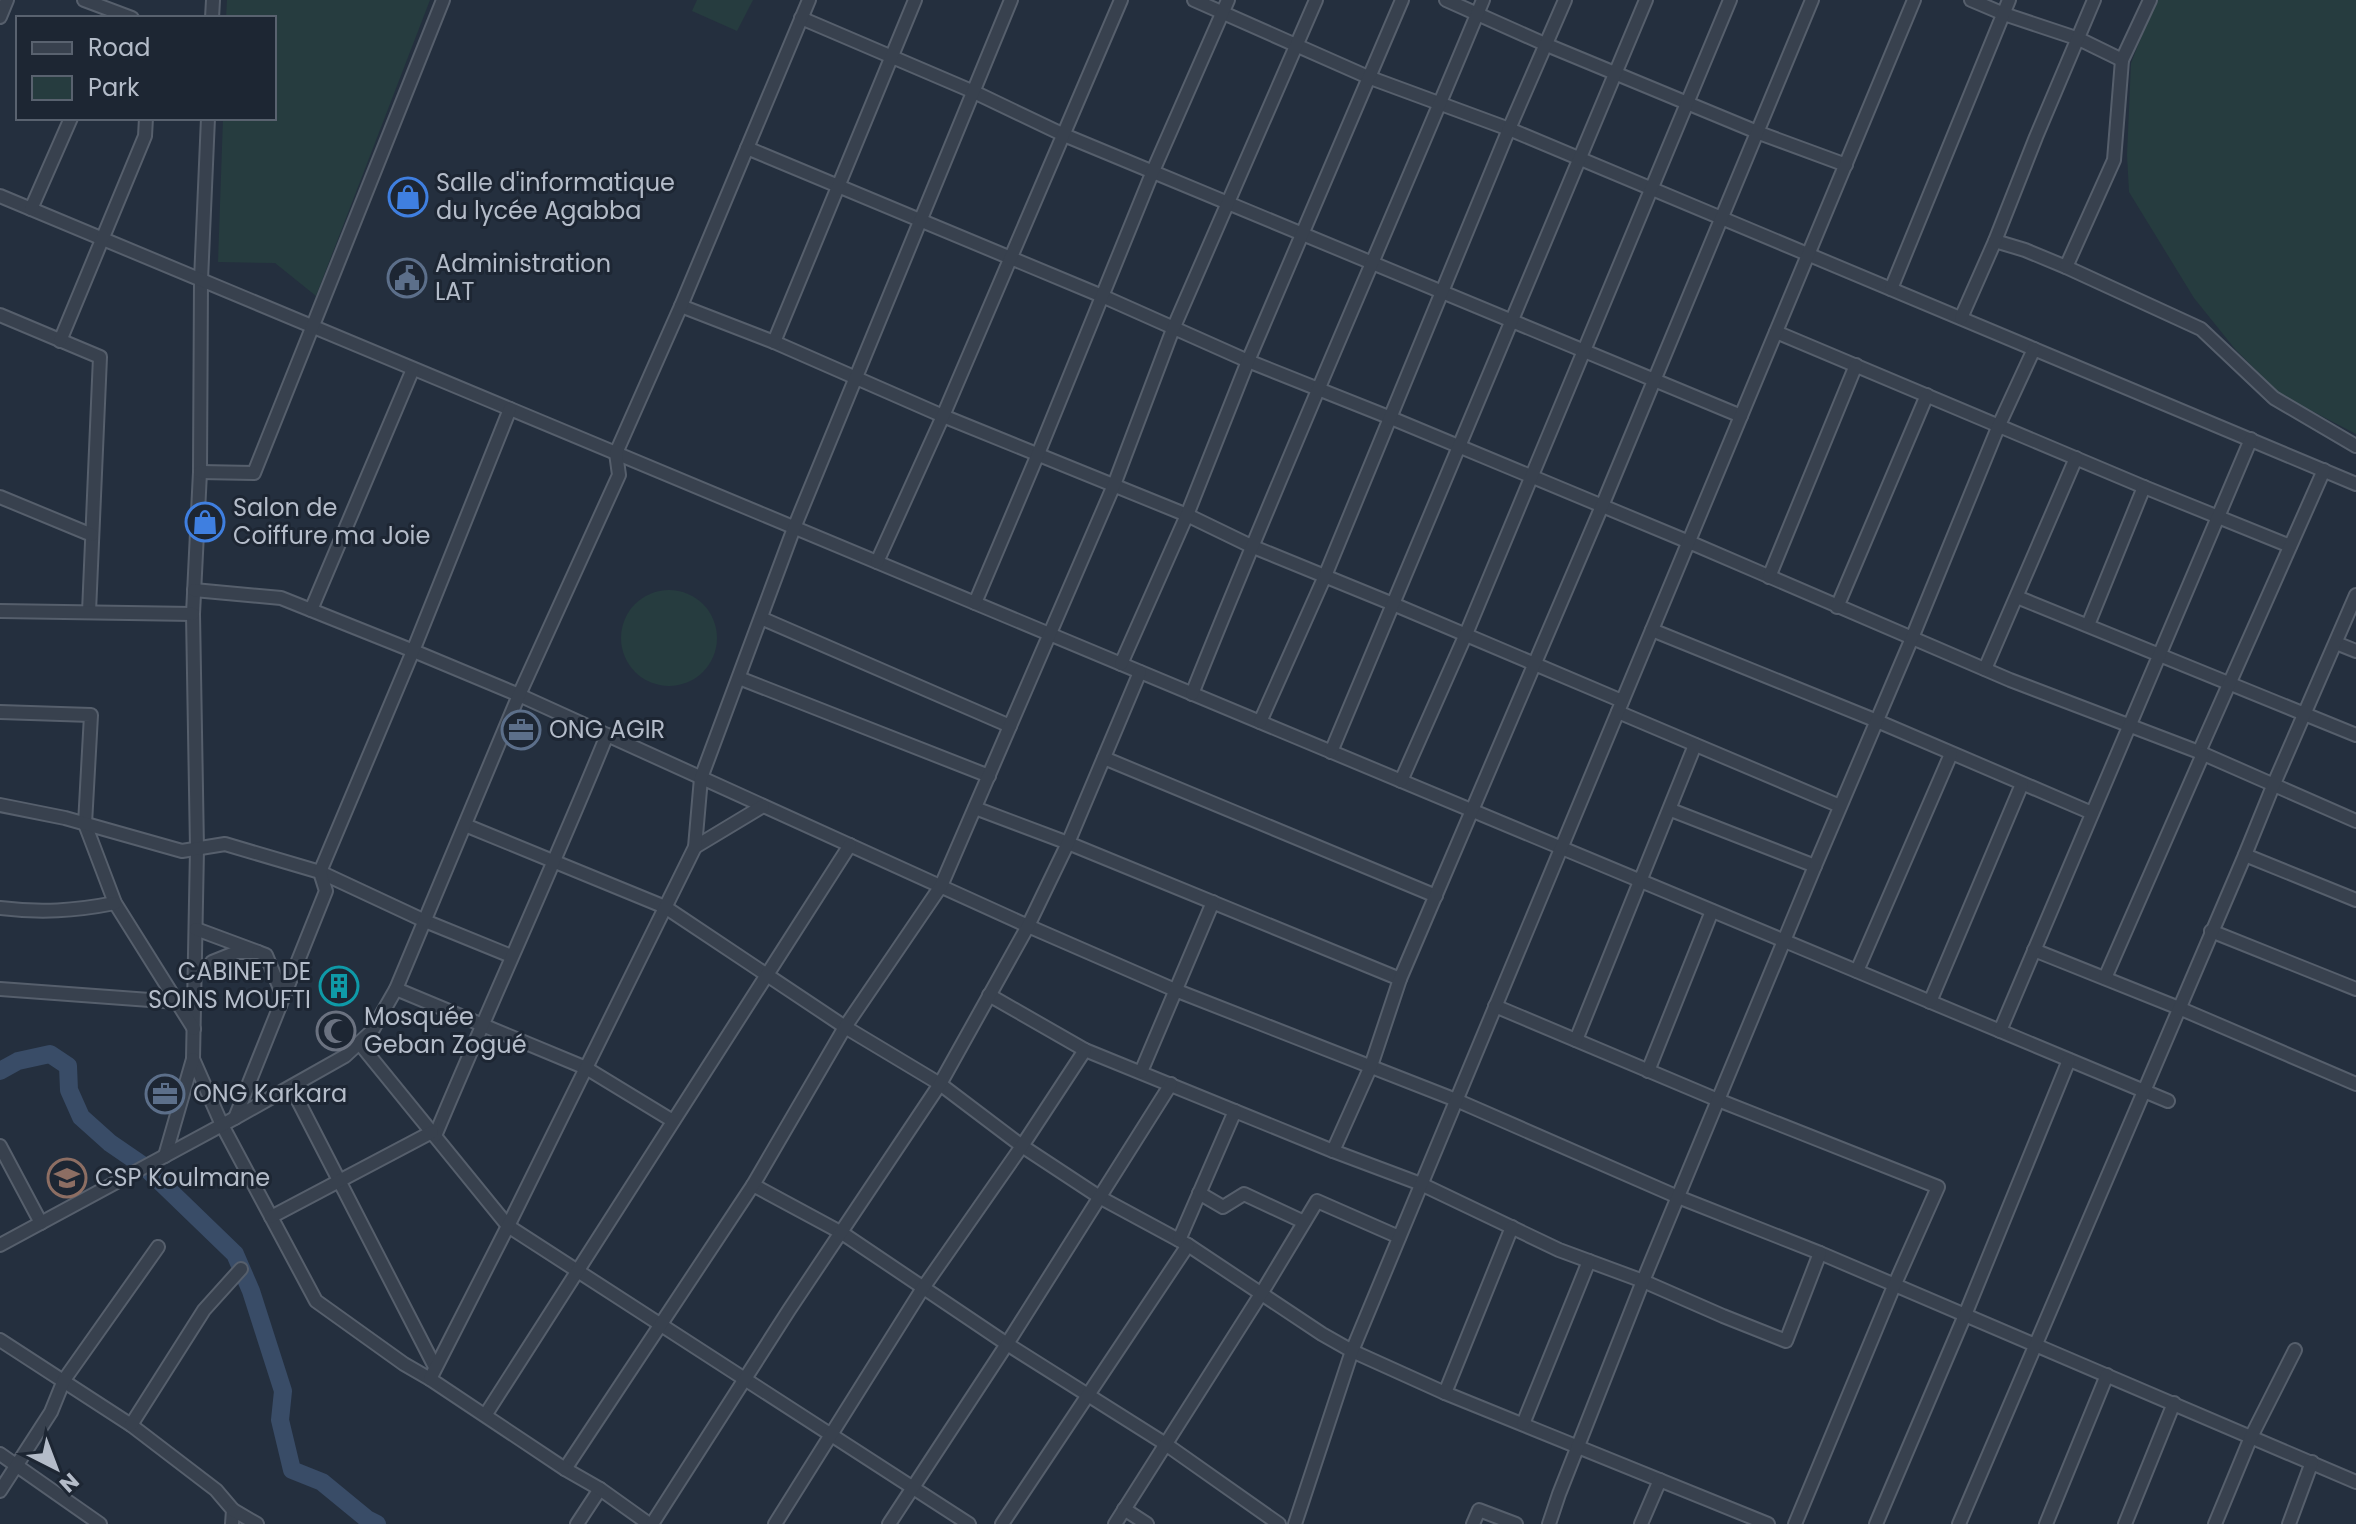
<svg xmlns="http://www.w3.org/2000/svg" width="2356" height="1524" font-family="Poppins,sans-serif">
  <style>
    .green { fill: #263c3f }
    .lines { fill: none; stroke-linecap: round; stroke-linejoin: round }
    .river { stroke: #394c67; stroke-width: 18 }
    .minor-casing { stroke: #565f6c; stroke-width: 16 }
    .minor { stroke: #38414e; stroke-width: 12 }
    .labels { text-anchor: middle; stroke-width: 6; stroke-linejoin: round; paint-order: stroke }
    .poi-label { font-size: 24px; fill: #b4bcc9; stroke: #1d2633; text-anchor: start }
  </style>
  <rect width="100%" height="100%" fill="#242f3e"/>
  <!-- green -->
  <g class="green">
    <path d="M227,0H430L316,296L275,263L218,262L223,118H274V18H226Z"/>
    <path d="M697,0H753L737,31L692,11Z"/>
    <path d="M2156,0H2356V434L2281,395L2235,349L2194,298L2129,192L2127,155L2131,63Z"/>
    <circle cx="669" cy="638" r="48"/>
  </g>
  <g class="lines">
    <!-- river -->
    <path class="river" d="M0,1071L18,1061L50,1054L68,1066L69,1090L81,1117L110,1143L145,1167L235,1254L251,1291L283,1391L280,1420L292,1470L322,1482L367,1519L377,1524"/>
    <!-- minor casing -->
    <g class="minor-casing">
      <g id="minor">
        <path d="M84,0L132,18"/>
        <path d="M1194,0L1368,77L1509,129L2356,484"/>
        <path d="M1446,0L1547,45L1762,134L1846,165"/>
        <path d="M1971,0L2004,14L2079,39L2122,60"/>
        <path d="M0,17L7,0"/>
        <path d="M212,18L213,0"/>
        <path d="M801,18L974,92L1064,135L1741,416"/>
        <path d="M208,118L201,280L200,472L193,614L197,849L193,1059L222,1125L316,1301L404,1364L430,1379"/>
        <path d="M747,148L1102,296L1248,361L1391,418L1689,542L2010,680L2199,752L2356,821"/>
        <path d="M0,196L2168,1101"/>
        <path d="M31,209L71,118"/>
        <path d="M1995,241L2025,250L2066,267L2201,329L2274,398L2356,446"/>
        <path d="M2066,267L2114,160L2122,60L2150,0"/>
        <path d="M1891,289L2009,0"/>
        <path d="M681,306L774,342L943,416L1187,515L1251,546L1393,604L1622,701"/>
        <path d="M0,315L100,357L89,612"/>
        <path d="M1961,318L1995,241L2036,137L2094,0"/>
        <path d="M1776,332L2144,487L2290,546"/>
        <path d="M60,341L145,136L146,118"/>
        <path d="M774,342L915,0"/>
        <path d="M200,472L254,473L443,0"/>
        <path d="M0,497L92,535"/>
        <path d="M877,562L943,416L1121,0"/>
        <path d="M1769,577L1856,365"/>
        <path d="M194,590L281,598L416,652L519,695L1028,926L1175,990L1456,1100L1678,1197L1820,1253L2356,1482"/>
        <path d="M2017,597L2356,735"/>
        <path d="M975,603L1038,454L1153,171L1228,0"/>
        <path d="M1837,607L1927,395"/>
        <path d="M311,610L413,369"/>
        <path d="M0,611L193,614"/>
        <path d="M761,618L1010,726"/>
        <path d="M2088,625L2144,487"/>
        <path d="M1652,630L1877,721L2092,813"/>
        <path d="M2336,643L2356,651"/>
        <path d="M1121,664L1187,515L1248,361L1402,0"/>
        <path d="M1985,669L2076,458"/>
        <path d="M739,678L989,776"/>
        <path d="M1192,694C1285,461 1387,232 1483,0"/>
        <path d="M0,712L91,715L85,824L115,903L194,1029"/>
        <path d="M1618,712L1840,806"/>
        <path d="M1260,722L1325,576L1509,129L1565,0"/>
        <path d="M1331,752L1646,0"/>
        <path d="M2199,752L2324,470"/>
        <path d="M1104,758L1436,896"/>
        <path d="M1401,781L1466,634L1730,0"/>
        <path d="M0,805L65,818L182,851L225,844L320,872L425,921L511,956"/>
        <path d="M975,808L1068,843L1400,979"/>
        <path d="M1671,810L1815,866"/>
        <path d="M465,825L665,907L845,1027L940,1084L1022,1146L1101,1198L1188,1245L1322,1334L1352,1351L1445,1393L1768,1524"/>
        <path d="M695,847L763,806"/>
        <path d="M2245,855L2356,900"/>
        <path d="M0,908C41,913 74,911 115,903"/>
        <path d="M196,929L258,952H237L212,962"/>
        <path d="M2211,931L2356,989"/>
        <path d="M2034,950L2179,1008L2356,1084"/>
        <path d="M258,952L266,955L283,996"/>
        <path d="M1857,971L1951,754"/>
        <path d="M2105,978L2203,754"/>
        <path d="M0,989L177,1002"/>
        <path d="M396,989L586,1068L673,1121"/>
        <path d="M989,995L1085,1050L1333,1151L1421,1184L1559,1250L1643,1281L1723,1316L1786,1341L1820,1253"/>
        <path d="M1930,1002L2022,784"/>
        <path d="M1495,1006L1718,1100L1938,1187L1894,1286L1795,1524"/>
        <path d="M2000,1031L2251,439"/>
        <path d="M1576,1040L1695,745"/>
        <path d="M360,1044L508,1226L969,1524"/>
        <path d="M1648,1071L1712,911"/>
        <path d="M1141,1072L1213,902"/>
        <path d="M291,1087L435,1367"/>
        <path d="M235,1118L326,891L320,872L413,651L510,409"/>
        <path d="M435,1136C491,1002 552,870 607,735"/>
        <path d="M0,1146L41,1223"/>
        <path d="M1333,1151L1371,1066L1400,979L1602,506L1812,0"/>
        <path d="M165,1156L193,1059"/>
        <path d="M753,1185L842,1233L1007,1344L1164,1443L1279,1524"/>
        <path d="M1199,1193L1223,1207L1244,1194L1304,1222"/>
        <path d="M271,1217L432,1132"/>
        <path d="M1179,1240L1235,1111"/>
        <path d="M0,1245L235,1118L345,1056L372,1031L396,989L519,695L619,475L616,453L681,306L809,0"/>
        <path d="M0,1340L131,1425L216,1490L233,1510L232,1524"/>
        <path d="M1445,1393L1512,1227"/>
        <path d="M486,1414L850,845"/>
        <path d="M1523,1424L1589,1261"/>
        <path d="M131,1425L204,1310L241,1269"/>
        <path d="M0,1454L100,1524"/>
        <path d="M565,1469L753,1185L845,1027L941,886L1114,485L1173,329L1316,0"/>
        <path d="M0,1491L51,1412L64,1380L158,1247"/>
        <path d="M1124,1509L1147,1524"/>
        <path d="M233,1510L257,1524"/>
        <path d="M577,1524L600,1489"/>
        <path d="M649,1524L600,1489L565,1469L430,1379L508,1226L695,847L701,778L794,528L1011,0"/>
        <path d="M652,1524L789,1310L940,1084L1028,926L1068,843L1140,672"/>
        <path d="M775,1524L923,1288L1022,1146L1085,1050"/>
        <path d="M889,1524L1007,1344L1171,1084"/>
        <path d="M1002,1524L1188,1245"/>
        <path d="M1115,1524L1261,1294L1317,1201L1399,1237"/>
        <path d="M1295,1524L1352,1351L1914,0"/>
        <path d="M1473,1524L1479,1510L1516,1524"/>
        <path d="M1549,1524L1559,1494L1643,1281L1815,866L1912,638L1999,425L2034,349"/>
        <path d="M1641,1524L1660,1480"/>
        <path d="M1876,1524L1965,1315L2069,1060"/>
        <path d="M1959,1524L2245,855L2273,786L2356,595"/>
        <path d="M2046,1524L2107,1375"/>
        <path d="M2125,1524L2174,1403"/>
        <path d="M2215,1524L2251,1437L2295,1350"/>
        <path d="M2289,1524L2312,1462"/>
      </g>
    </g>
    <!-- minor -->
    <use href="#minor" class="minor"/>
  </g>
  <!-- icons -->
  <defs>
    <g id="shop-ring" transform="scale(2)"><circle r="9.5" fill="#1d2633" stroke="#3f7fe0" stroke-width="1.5"/><path d="M-5-2.5h2.3a2.7 3.5 0 0 1 5.4 0H5L5.5 6h-11ZM-1.5-2.5h3a1.5 2.3 0 0 0-3 0Z" fill="#3f7fe0"/></g>
    <g id="civic-ring" transform="scale(2)"><circle r="9.5" fill="#1d2633" stroke="#5c6f8a" stroke-width="1.5"/><path d="M-.6-6.5H3V-4.5H.6V-3L4-1V1h2V6H-6V1h2V-1L-.6-3ZM-1.2 2.5V6h2.4V2.5Z" fill="#5c6f8a"/></g>
    <g id="office-ring" transform="scale(2)"><circle r="9.5" fill="#1d2633" stroke="#5c6f8a" stroke-width="1.5"/><path d="M-6-3h4V-5.5h4V-3h4V5H-6ZM-1-4.5V-3h2v-1.5ZM-6 0V1H6V0Z" fill="#5c6f8a"/></g>
    <g id="building-ring" transform="scale(2)"><circle r="9.5" fill="#1d2633" stroke="#0f9aa8" stroke-width="1.5"/><path d="M-4-6H4V6H1V3H-1V6H-4ZM-2.5-4.3h1.7v1.8h-1.7ZM.8-4.3h1.7v1.8H.8ZM-2.5-1h1.7V.8h-1.7ZM.8-1h1.7V.8H.8Z" fill="#0f9aa8"/></g>
    <g id="mosque-ring" transform="scale(2)"><circle r="9.5" fill="#1d2633" stroke="#6b7280" stroke-width="1.5"/><path d="M3.5-4.9A6 6 0 1 0 3.5 4.9A5 5 0 1 1 3.5-4.9Z" fill="#6b7280"/></g>
    <g id="school-ring" transform="scale(2)"><circle r="9.5" fill="#1d2633" stroke="#8d6e63" stroke-width="1.5"/><path d="M0-5L7-2L0 1L-7-2ZM-4 1L0 2.5L4 1V4Q0 6-4 4Z" fill="#8d6e63"/></g>
  </defs>
  <g fill-rule="evenodd">
    <use href="#shop-ring" x="408" y="197"/>
    <use href="#civic-ring" x="407" y="278"/>
    <use href="#shop-ring" x="205" y="522"/>
    <use href="#office-ring" x="521" y="730"/>
    <use href="#building-ring" x="339" y="986"/>
    <use href="#mosque-ring" x="336" y="1031"/>
    <use href="#office-ring" x="165" y="1094"/>
    <use href="#school-ring" x="67" y="1178"/>
  </g>
  <g class="labels">
    <!-- poi labels -->
    <g class="poi-label">
      <text x="436" y="191">Salle d'informatique<tspan x="436" dy="28">du lycée Agabba</tspan></text>
      <text x="435" y="272">Administration<tspan x="435" dy="28">LAT</tspan></text>
      <text x="233" y="516">Salon de<tspan x="233" dy="28">Coiffure ma Joie</tspan></text>
      <text x="549" y="738">ONG AGIR</text>
      <text x="311" y="980" text-anchor="end">CABINET DE<tspan x="311" dy="28">SOINS MOUFTI</tspan></text>
      <text x="364" y="1025">Mosquée<tspan x="364" dy="28">Geban Zogué</tspan></text>
      <text x="193" y="1102">ONG Karkara</text>
      <text x="95" y="1186">CSP Koulmane</text>
    </g>
  </g>
  <!-- legend -->
  <rect x="16" y="16" width="260" height="104" fill="#1d2633" stroke="#59626f" stroke-width="2"/>
  <rect x="32" y="42" width="40" height="12" fill="#38414e" stroke="#59626f" stroke-width="2"/>
  <text x="88" y="56" font-size="24" fill="#b4bcc9">Road</text>
  <rect x="32" y="76" width="40" height="24" fill="#263c3f" stroke="#59626f" stroke-width="2"/>
  <text x="88" y="96" font-size="24" fill="#b4bcc9">Park</text>
  <!-- north arrow -->
  <g transform="translate(56 1468) rotate(138)" stroke="#1d2633" stroke-width="6" paint-order="stroke">
  <path d="M0-6L14 30L0 20L-14 30Z" fill="#b4bcc9"/>
  <text y="-12" font-size="22" font-weight="bold" text-anchor="middle" fill="#b4bcc9">N</text>
  </g>
</svg>
